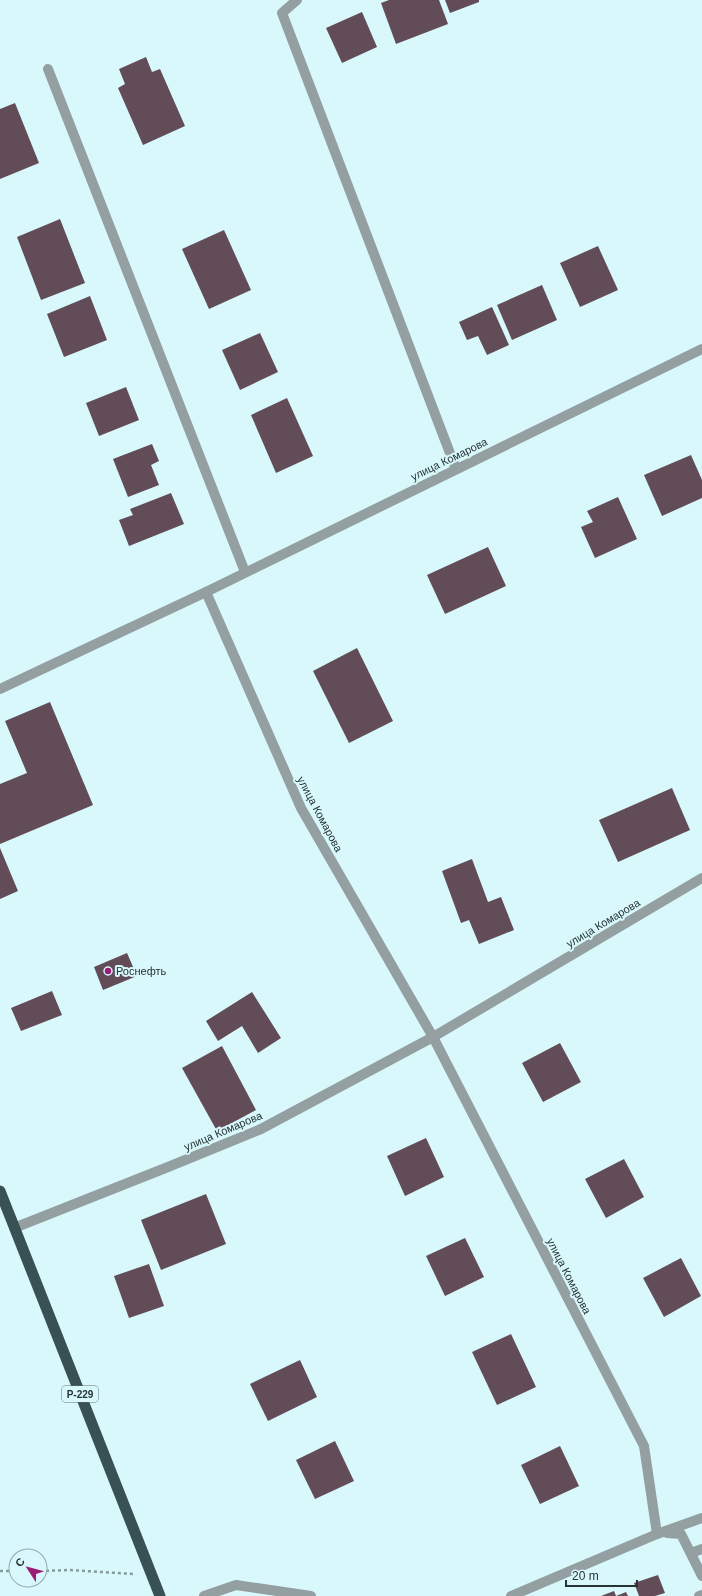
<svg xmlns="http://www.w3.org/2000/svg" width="702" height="1596" font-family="Helvetica,sans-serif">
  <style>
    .building { fill: #614c57 }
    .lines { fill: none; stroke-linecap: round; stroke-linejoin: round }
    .path { stroke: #859b9e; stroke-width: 2.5; stroke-dasharray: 3 3; stroke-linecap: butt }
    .service { stroke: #939fa1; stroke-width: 10 }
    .minor { stroke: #939fa1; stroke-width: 10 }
    .trunk { stroke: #385154; stroke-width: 11 }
    .poi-dot { fill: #9c1e74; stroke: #d9f8fc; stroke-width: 1.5 }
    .labels { text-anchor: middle; stroke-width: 4; stroke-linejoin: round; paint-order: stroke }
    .shield { fill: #d9f8fc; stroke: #5c6e70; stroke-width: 1 }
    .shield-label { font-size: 10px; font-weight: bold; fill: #273334 }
    .street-label { font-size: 11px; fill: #273334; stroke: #d9f8fc }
    .poi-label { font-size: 11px; fill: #273334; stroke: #d9f8fc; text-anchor: start }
  </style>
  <rect width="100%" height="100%" fill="#d9f8fc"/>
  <!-- building -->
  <g class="building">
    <path d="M389,0H439L448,24L396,44L381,3Z"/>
    <path d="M445,0H479V2L450,13Z"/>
    <path d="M362,12L377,47L342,63L326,28Z"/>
    <path d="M146,57L152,72L160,69L185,126L143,145L118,88L125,84L119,69Z"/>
    <path d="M15,103L39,163L0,179V109Z"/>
    <path d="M60,219L85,283L41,300L17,237Z"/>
    <path d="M224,230L251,290L209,309L182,249Z"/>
    <path d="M598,246L618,290L580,307L560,263Z"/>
    <path d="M542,285L557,320L512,340L497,305Z"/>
    <path d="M90,296L107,340L64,357L47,314Z"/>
    <path d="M492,307L509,345L487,355L478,336L467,340L459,322Z"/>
    <path d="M260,333L278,372L240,390L222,350Z"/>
    <path d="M126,387L139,420L99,436L86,403Z"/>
    <path d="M287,398L313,456L276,473L251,415Z"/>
    <path d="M152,444L159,461L151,465L159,485L128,497L113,459Z"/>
    <path d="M691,455L702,480V498L662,516L644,475Z"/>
    <path d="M171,493L184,524L129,546L119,520L133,515L130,509Z"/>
    <path d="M618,497L637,539L595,558L581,527L593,522L587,511Z"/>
    <path d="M488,547L506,586L445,614L427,575Z"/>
    <path d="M357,648L393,721L349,743L313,671Z"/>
    <path d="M50,702L93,805L0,844V784L27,773L5,721Z"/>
    <path d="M672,788L690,830L618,862L599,820Z"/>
    <path d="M0,848L18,891L0,899Z"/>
    <path d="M472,859L488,902L501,897L514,930L479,944L469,920L461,923L442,871Z"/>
    <path d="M127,953L137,976L103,990L94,967Z"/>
    <path d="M52,991L62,1015L21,1031L11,1008Z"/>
    <path d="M252,992L281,1038L258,1053L242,1026L218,1041L206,1021Z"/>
    <path d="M560,1043L581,1082L543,1102L522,1063Z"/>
    <path d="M222,1046L256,1110L217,1131L182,1068Z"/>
    <path d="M426,1138L444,1177L405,1196L387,1156Z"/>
    <path d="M624,1159L644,1197L606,1218L585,1179Z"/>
    <path d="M206,1194L226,1244L161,1270L141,1220Z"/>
    <path d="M465,1238L484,1277L445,1296L426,1256Z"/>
    <path d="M681,1258L701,1296L664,1317L643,1278Z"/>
    <path d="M149,1264L164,1306L129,1318L114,1276Z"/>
    <path d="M511,1334L536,1387L497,1405L472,1352Z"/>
    <path d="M300,1360L317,1397L268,1421L250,1384Z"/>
    <path d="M335,1441L354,1481L315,1499L296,1460Z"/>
    <path d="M560,1446L579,1486L540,1504L521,1465Z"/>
    <path d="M658,1575L665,1593L655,1596H639L634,1583Z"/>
    <path d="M614,1591L616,1596H601Z"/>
    <path d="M626,1592L628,1596H616Z"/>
  </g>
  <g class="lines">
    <!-- path -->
    <g class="path">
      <path d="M0,1571H16"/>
      <path d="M40,1571L70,1570L133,1574"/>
    </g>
    <!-- service -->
    <g class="service">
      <path d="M297,0L282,13L456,469"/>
      <path d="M48,69L245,572"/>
    </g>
    <!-- minor -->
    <g class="minor">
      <path d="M206,592L301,808L433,1037L644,1446L657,1534"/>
      <path d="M0,689L206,592L702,349"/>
      <path d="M14,1228L168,1167L261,1129L433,1037L702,878"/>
      <path d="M667,1533L681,1534L702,1576"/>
      <path d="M691,1553L702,1549"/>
      <path d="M204,1596L236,1585L311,1596"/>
      <path d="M511,1596L657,1534L702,1518"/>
      <path d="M699,1596L702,1595"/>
    </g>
    <!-- trunk -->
    <path class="trunk" d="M0,1191L160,1596"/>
  </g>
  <!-- markers -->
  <circle class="poi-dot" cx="108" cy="971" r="4"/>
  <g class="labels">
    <!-- shield labels -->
    <rect class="shield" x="62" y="1386" width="36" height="16" rx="3"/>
    <g class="shield-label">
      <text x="80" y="1398">Р-229</text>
    </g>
    <!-- street labels -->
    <g class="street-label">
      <text transform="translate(449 459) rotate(-26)" y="4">улица Комарова</text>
      <text transform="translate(320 814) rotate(62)" y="4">улица Комарова</text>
      <text transform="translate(603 923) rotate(-31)" y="4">улица Комарова</text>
      <text transform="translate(223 1131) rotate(-23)" y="4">улица Комарова</text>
      <text transform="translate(569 1276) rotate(63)" y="4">улица Комарова</text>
    </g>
    <!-- poi labels -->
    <g class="poi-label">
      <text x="116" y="975">Роснефть</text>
    </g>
  </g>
  <!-- north arrow -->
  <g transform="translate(28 1568) rotate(306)"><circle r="19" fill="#d9f8fc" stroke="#92a9ac"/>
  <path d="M0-3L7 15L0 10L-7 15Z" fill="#9c1e74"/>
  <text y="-6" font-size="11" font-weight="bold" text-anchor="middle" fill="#273334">С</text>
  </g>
  <!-- scale -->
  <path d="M566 1580v6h71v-6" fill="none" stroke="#273334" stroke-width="2"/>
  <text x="572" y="1580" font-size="12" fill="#273334" stroke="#d9f8fc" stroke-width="3" paint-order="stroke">20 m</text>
</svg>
